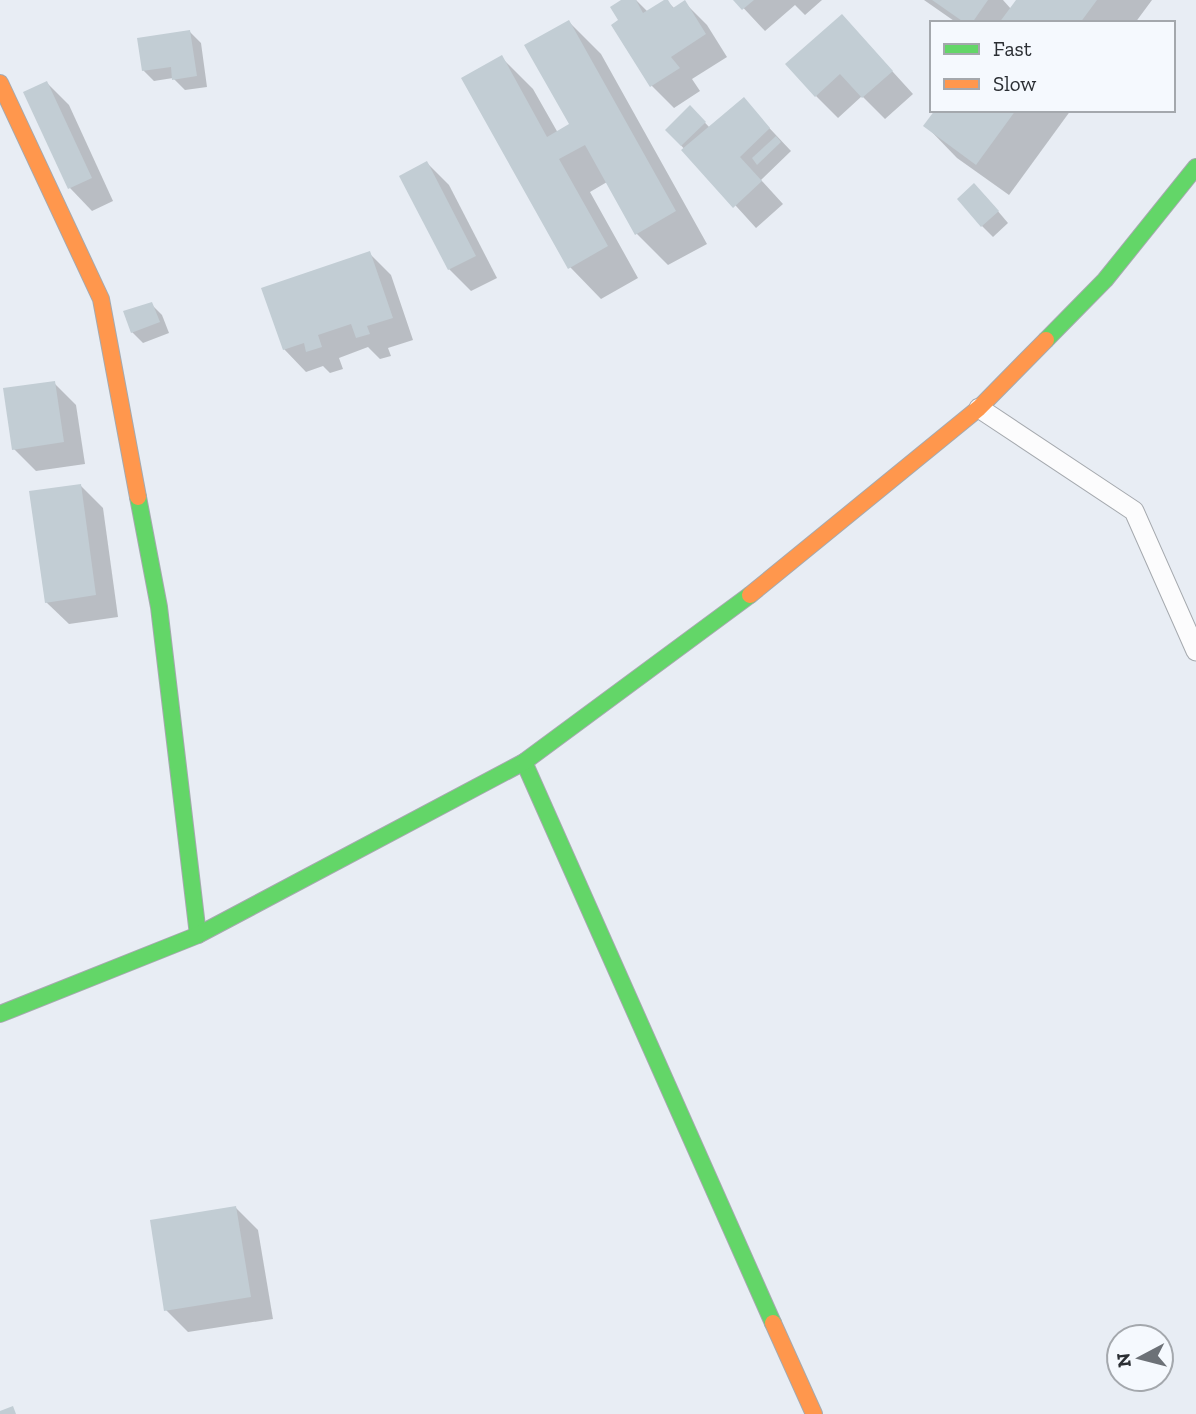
<svg xmlns="http://www.w3.org/2000/svg" width="1196" height="1414" font-family="'Zilla Slab',serif">
  <style>
    .shadow { fill: #0003 }
    .building { fill: #c2cdd4 }
    .lines { fill: none; stroke-linecap: round; stroke-linejoin: round }
    .lane-casing { stroke: #a5a9ae; stroke-width: 21 }
    .fast-casing { stroke: #a5a9ae; stroke-width: 18 }
    .slow-casing { stroke: #a5a9ae; stroke-width: 18 }
    .lane { stroke: #fcfcfd; stroke-width: 19 }
    .fast { stroke: #63d668; stroke-width: 16 }
    .slow { stroke: #ff974d; stroke-width: 16 }
  </style>
  <rect width="100%" height="100%" fill="#e8edf4"/>
  <!-- shadow -->
  <g class="shadow">
    <path d="M625,0H636L648,12L666,0L675,9L685,3L707,25L727,57L692,79L700,91L674,108L652,86L620,20Z"/>
    <path d="M736,0H822L805,15L795,5L765,31Z"/>
    <path d="M924,0H1003L1011,9L1018,0H1152L1135,23H957Z"/>
    <path d="M842,16L913,94L885,119L862,96L838,118L816,96Z"/>
    <path d="M569,22L601,54L707,244L668,265L637,234L607,182L590,192L638,278L601,299L570,267L501,57L533,89L558,133L571,125Z"/>
    <path d="M190,32L201,43L207,87L185,90L173,78L154,81L143,70Z"/>
    <path d="M47,83L69,105L113,201L92,211L70,188Z"/>
    <path d="M743,100L791,151L761,180L783,204L756,228L667,130L690,107L710,128Z"/>
    <path d="M937,110H1071L1009,195L957,158L926,126Z"/>
    <path d="M427,163L449,185L497,278L471,291L449,269L401,177Z"/>
    <path d="M985,196L1008,223L993,237L982,226Z"/>
    <path d="M369,253L391,275L413,340L388,348L391,356L380,359L368,347L339,358L343,369L330,373L323,366L306,372L284,349Z"/>
    <path d="M151,304L162,315L169,333L143,343L132,332Z"/>
    <path d="M54,383L76,405L85,464L36,471L14,449Z"/>
    <path d="M81,486L103,508L118,617L69,624L46,602Z"/>
    <path d="M236,1208L258,1230L273,1319L188,1332L166,1310Z"/>
  </g>
  <!-- building -->
  <g class="building">
    <path d="M621,0H636L643,13L664,0H668L673,8L685,0L706,34L671,57L680,68L650,87L611,25L618,20L610,7Z"/>
    <path d="M733,0H754L742,10Z"/>
    <path d="M932,0H988L972,23H965Z"/>
    <path d="M1016,0H1097L1080,23H999Z"/>
    <path d="M842,14L893,71L862,98L840,74L815,97L785,64Z"/>
    <path d="M569,20L676,211L635,235L585,145L559,159L608,246L568,269L461,78L502,55L547,137L569,124L524,45Z"/>
    <path d="M190,30L197,76L172,80L171,67L142,71L137,38Z"/>
    <path d="M47,81L92,178L68,189L23,92Z"/>
    <path d="M744,97L770,128L740,157L762,181L733,208L681,150Z"/>
    <path d="M690,105L706,122L681,146L665,130Z"/>
    <path d="M935,110H1016L976,165L923,126Z"/>
    <path d="M776,136L781,142L757,165L752,158Z"/>
    <path d="M427,161L476,256L448,270L399,176Z"/>
    <path d="M974,183L999,211L981,227L957,199Z"/>
    <path d="M370,251L393,318L367,326L370,334L356,338L351,324L318,335L322,347L306,352L304,343L283,350L261,288Z"/>
    <path d="M152,302L160,322L131,333L123,311Z"/>
    <path d="M55,381L64,442L12,450L3,388Z"/>
    <path d="M81,484L96,595L45,603L29,491Z"/>
    <path d="M236,1206L251,1297L164,1311L150,1220Z"/>
    <path d="M13,1406L16,1414H0V1411Z"/>
  </g>
  <g class="lines">
    <!-- lane casing -->
    <g class="lane-casing">
      <path id="lane" d="M979,408L1134,511L1196,651"/>
    </g>
    <!-- fast casing -->
    <g class="fast-casing">
      <g id="fast">
        <path d="M1046,340L1105,280L1196,167"/>
        <path d="M138,497L159,607L198,935"/>
        <path d="M524,762L773,1323"/>
        <path d="M0,1014L198,935L524,762L750,595"/>
      </g>
    </g>
    <!-- slow casing -->
    <g class="slow-casing">
      <g id="slow">
        <path d="M0,83L101,299L138,497"/>
        <path d="M750,595L979,408L1046,340"/>
        <path d="M773,1323L814,1414"/>
      </g>
    </g>
    <!-- lane -->
    <use href="#lane" class="lane"/>
    <!-- fast -->
    <use href="#fast" class="fast"/>
    <!-- slow -->
    <use href="#slow" class="slow"/>
  </g>
  <!-- legend -->
  <rect x="930" y="21" width="245" height="91" fill="#f5f9fe" stroke="#a4a8ad" stroke-width="2"/>
  <rect x="944" y="44" width="35" height="10" fill="#63d668" stroke="#a4a8ad" stroke-width="2"/>
  <text x="993" y="56" font-size="21" fill="#2a2e33">Fast</text>
  <rect x="944" y="79" width="35" height="10" fill="#ff974d" stroke="#a4a8ad" stroke-width="2"/>
  <text x="993" y="91" font-size="21" fill="#2a2e33">Slow</text>
  <!-- north arrow -->
  <g transform="translate(1140 1358) rotate(263)"><circle r="33" fill="#f5f9fe" stroke="#a4a8ad" stroke-width="2"/>
  <path d="M0-5L12 26L0 18L-12 26Z" fill="#6c7177"/>
  <text y="-10" font-size="19" font-weight="bold" text-anchor="middle" fill="#2a2e33">N</text>
  </g>
</svg>
